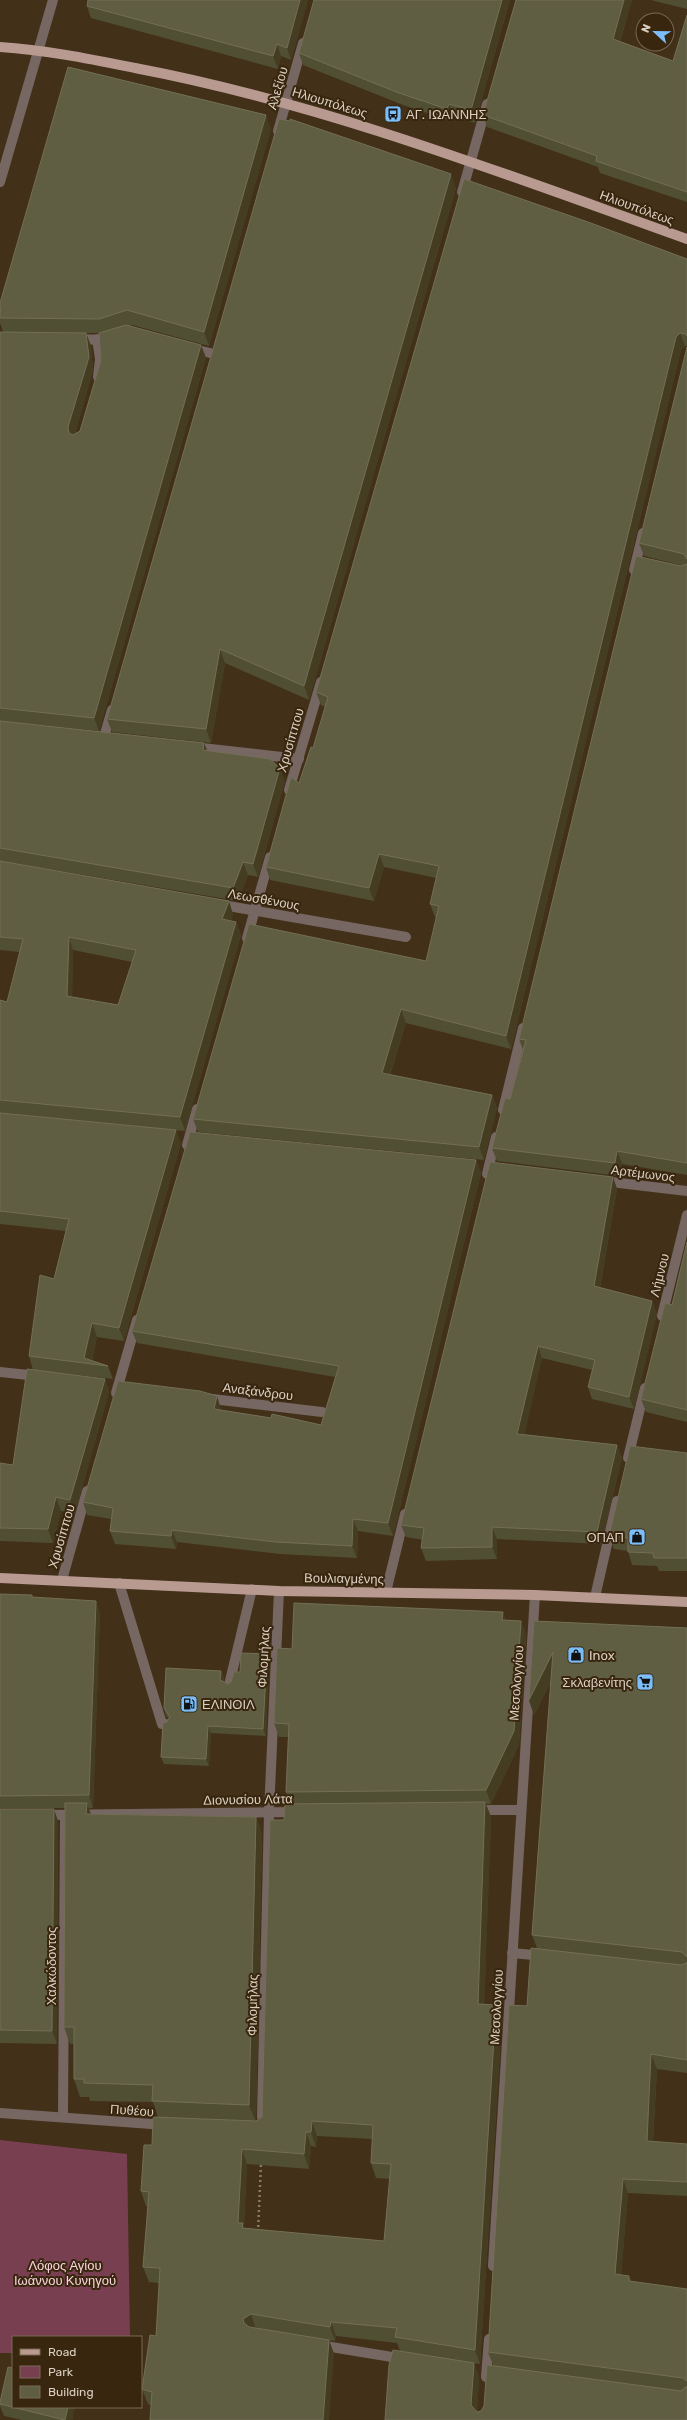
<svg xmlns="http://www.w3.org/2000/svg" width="687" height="2420" font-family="Rubik,sans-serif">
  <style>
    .green { fill: #773f50 }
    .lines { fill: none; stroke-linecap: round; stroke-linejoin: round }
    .path { stroke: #897a68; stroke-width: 2.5; stroke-dasharray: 2 3; stroke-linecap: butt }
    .minor { stroke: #766763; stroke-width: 10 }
    .major { stroke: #b89a91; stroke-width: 10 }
    .wall { fill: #504f33; fill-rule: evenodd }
    .shaded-wall { fill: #443d22 }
    .building { fill: #5f5d42; stroke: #736f56; fill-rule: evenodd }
    .labels { text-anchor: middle; stroke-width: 4; stroke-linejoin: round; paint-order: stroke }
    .street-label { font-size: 13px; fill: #dbd0c2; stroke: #38260f }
    .poi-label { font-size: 13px; fill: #dbd0c2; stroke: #38260f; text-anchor: start }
    .park-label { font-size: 13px; fill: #fad4de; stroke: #38260f }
  </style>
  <rect width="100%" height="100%" fill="#423019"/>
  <!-- green -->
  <path class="green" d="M0,2140L127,2154L130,2337H13V2353H0Z"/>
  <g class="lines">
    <!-- path -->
    <path class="path" d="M258,2232L261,2163"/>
    <!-- minor -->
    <g class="minor">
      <path d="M278,131L303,43"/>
      <path d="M0,182L53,0"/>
      <path d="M462,192L487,104"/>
      <path d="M76,339L105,340L112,337"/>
      <path d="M97,339L100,359L98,377"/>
      <path d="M190,348L214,354"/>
      <path d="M634,570L643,533"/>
      <path d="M104,737L112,710"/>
      <path d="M193,747L299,759"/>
      <path d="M289,790L321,682"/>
      <path d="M217,904L406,937"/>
      <path d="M247,938L270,857"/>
      <path d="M503,1110L523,1028"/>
      <path d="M187,1145L197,1109"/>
      <path d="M487,1174L496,1137"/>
      <path d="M602,1181L687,1191"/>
      <path d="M662,1316L687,1215"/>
      <path d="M0,1372L38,1376"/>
      <path d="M116,1393L137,1320"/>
      <path d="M204,1398L322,1412"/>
      <path d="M628,1458L645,1388"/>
      <path d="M62,1580L87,1491"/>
      <path d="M119,1583L162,1724H166"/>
      <path d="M386,1592L405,1514"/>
      <path d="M595,1597L617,1501"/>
      <path d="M229,1685L252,1589"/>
      <path d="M476,1810H520"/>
      <path d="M44,1815L298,1812"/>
      <path d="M512,1953L544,1956"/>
      <path d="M0,2113L165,2125"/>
      <path d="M63,2117L65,1815"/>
      <path d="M262,2117L269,1812L279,1591"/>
      <path d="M493,2266L535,1595"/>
      <path d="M319,2345L404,2359"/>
      <path d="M486,2377L489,2339"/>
    </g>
    <!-- major -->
    <g class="major">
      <path d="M0,47C46,50 90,59 135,68C325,104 505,174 687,239"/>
      <path d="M0,1578L279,1591L535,1595L687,1602"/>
    </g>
  </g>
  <!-- wall -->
  <g class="wall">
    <path d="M88,0H308L291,60L281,56L278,69L91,18L87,6Z"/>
    <path d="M510,0L475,123L453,116L451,121L403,105L303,65L299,53Z"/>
    <path d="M516,0H632L620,42L673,61L687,15V202L600,173L598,167L487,127L483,115Z"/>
    <path d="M651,0H687V9Z"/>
    <path d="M271,129L209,346L132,325L130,326L201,345L206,358L99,731L0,721V332H3L0,323V303ZM86,333H99L101,360L80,431L75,434L93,370L91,346Z"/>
    <path d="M456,188L309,700L225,663L211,743L112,732L107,719Z"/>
    <path d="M687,259V346H685L681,350L511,1049L406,1023L390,1075L492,1095L497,1108L484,1160L198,1132L193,1119L426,961L437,918L435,917L430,904L436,878L384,867L374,901L270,880L266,867L313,748L325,707L321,705L316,692Z"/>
    <path d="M687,347V1175L622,1164L619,1176L497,1161L492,1148L510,1099L523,1050L519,1039L681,566H684L644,556L639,543Z"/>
    <path d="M0,721L204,743L207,750L285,781L258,877L248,875L238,901L1,861H0L233,914L231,921L236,922L241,935L185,1131L0,1113L181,1143L124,1341L97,1337L92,1361L108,1366L113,1379L33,1370L29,1356L54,1279L66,1231L0,1224V1000L7,1002L20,952L0,950ZM73,950L132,962L118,1005L72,997Z"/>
    <path d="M476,1160L481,1173L393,1536L358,1531L357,1558L280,1554L177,1542L176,1549L115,1544L110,1531L111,1519L87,1515L83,1502L221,1409V1410L321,1425L335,1377L137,1343L132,1331Z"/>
    <path d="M613,1177L617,1189L600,1288L657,1313L634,1409L592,1399L588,1387L592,1370L542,1358L524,1434L617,1445L622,1458L601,1544L497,1539V1559L426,1561L421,1548L423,1540L406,1537L401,1525Z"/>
    <path d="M687,1242V1422L646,1412L641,1399L672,1305Z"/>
    <path d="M105,1379L109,1392L75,1513L61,1511L53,1543L0,1541V1463L13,1465Z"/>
    <path d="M687,1453V1571H659L657,1566L632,1565L628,1551L614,1549L609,1536Z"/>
    <path d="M0,1594L33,1597L100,1613L93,1808H88L91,1814L256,1817L262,1834L256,2121L262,2117L284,1820L290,1804L286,1792L288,1737H279L274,1723L292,1649L505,1620L521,1621L526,1635L519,1745L491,1804H486L491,1817L484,2004L496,2005L502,2019L480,2364L474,2363L479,2377L477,2412L481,2411L484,2406L493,2365L488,2352L527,2006L537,1948L532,1935L551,1681L534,1715L529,1700L534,1621L687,1628V2073L657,2069L653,2142L687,2144V2196L628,2193L621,2275L629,2276L631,2281L687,2289V2420H385L400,2351L397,2343L336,2336L335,2341L329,2340L334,2354L151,2405L148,2404L142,2389L156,2336L159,2283L149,2282L143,2267L148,2206H146L141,2191L158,2117L153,2102L90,2101L89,2097H80L74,2079V2044H70L64,2027L65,1808H0ZM317,2136L372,2139L371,2163L376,2178L390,2179L384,2241L244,2229V2227L247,2164L309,2169L311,2146L316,2147Z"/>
    <path d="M269,1662L266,1736L211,1733L209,1766L164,1764L161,1757L167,1722L169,1719L166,1716L164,1708L221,1671L224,1678V1682L228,1684L231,1682L240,1672Z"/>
    <path d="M0,1809L58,1821L57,2044L0,2043Z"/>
    <path d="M0,2402L13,2407H75L72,2420H22L4,2416L0,2406Z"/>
  </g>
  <!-- shaded-wall -->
  <g class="shaded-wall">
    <path d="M300,0H308L291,60L287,48Z"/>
    <path d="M502,0H510L475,123L471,110Z"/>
    <path d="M624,0H632L617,51L613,39Z"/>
    <path d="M277,44L281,56L278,69L273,56Z"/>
    <path d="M449,104L453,116L451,121L447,109Z"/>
    <path d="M266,115L271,129L209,346L204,332Z"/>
    <path d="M451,174L456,188L309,700L304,686Z"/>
    <path d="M86,333L91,346L93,370L73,441L69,433L68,427Z"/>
    <path d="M680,333L685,346L681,350L511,1049L506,1036L676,337Z"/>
    <path d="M201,345L206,358L99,731L94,718Z"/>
    <path d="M220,649L225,663L211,743L206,729Z"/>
    <path d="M204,743L209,756L203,750Z"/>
    <path d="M280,768L285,781L258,877L253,864Z"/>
    <path d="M379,854L384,867L374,901L369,888Z"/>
    <path d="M243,862L248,875L238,901L233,888Z"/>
    <path d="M229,901L233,914L227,932L222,919Z"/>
    <path d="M236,922L241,935L185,1131L180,1117Z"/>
    <path d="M69,937L73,950L72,1009L67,996Z"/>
    <path d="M401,1009L406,1023L386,1086L382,1073Z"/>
    <path d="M492,1095L497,1108L484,1160L479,1147Z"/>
    <path d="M176,1130L181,1143L124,1341L119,1328Z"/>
    <path d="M617,1151L622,1164L619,1176L615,1163Z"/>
    <path d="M476,1160L481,1173L393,1536L388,1523Z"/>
    <path d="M613,1177L617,1189L598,1298L594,1286Z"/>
    <path d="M652,1301L657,1313L634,1409L629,1397Z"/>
    <path d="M92,1323L97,1337L91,1364L84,1358Z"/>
    <path d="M538,1346L542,1358L522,1446L517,1434Z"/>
    <path d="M105,1379L109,1392L75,1513L70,1500Z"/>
    <path d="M217,1396L221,1409L219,1421L214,1409Z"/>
    <path d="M617,1445L622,1458L601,1544L597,1532Z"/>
    <path d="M56,1497L61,1511L53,1543L48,1529Z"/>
    <path d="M353,1519L358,1531L357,1558L352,1546Z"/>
    <path d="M492,1527L497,1539V1559L492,1547Z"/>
    <path d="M172,1530L177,1542L176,1549L171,1536Z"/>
    <path d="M96,1601L100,1613L93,1808L89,1795Z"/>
    <path d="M503,1612L508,1626L502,1620Z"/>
    <path d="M521,1621L526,1635L519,1745L491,1804L486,1790Z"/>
    <path d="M553,1652L558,1666L534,1715L529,1700Z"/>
    <path d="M267,1654L269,1662L266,1736L263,1729Z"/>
    <path d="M221,1671L224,1678L223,1687L220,1680Z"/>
    <path d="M208,1726L211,1733L209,1766L206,1759Z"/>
    <path d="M485,1802L491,1817L484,2018L478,2004Z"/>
    <path d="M87,1803L93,1821L86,1814Z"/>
    <path d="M54,1809L58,1821L57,2044L52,2031Z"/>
    <path d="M256,1817L262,1834L256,2122L249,2105Z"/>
    <path d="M496,2005L502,2019L480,2364L475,2350Z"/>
    <path d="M651,2054L657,2069L652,2156L647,2141Z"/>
    <path d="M312,2121L317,2136L316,2147L311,2132Z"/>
    <path d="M306,2132L311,2146L309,2169L304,2154Z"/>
    <path d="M242,2149L247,2164L244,2227L248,2238L238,2223Z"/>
    <path d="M623,2179L628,2193L620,2289L615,2274Z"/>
    <path d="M251,2314L256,2329L249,2334L244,2323L243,2319Z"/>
    <path d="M331,2322L336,2336L335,2341L330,2327Z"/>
    <path d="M329,2340L334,2354L329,2420H323Z"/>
    <path d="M474,2363L479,2377L477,2420L471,2405Z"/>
    <path d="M68,2407H75L72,2420H65Z"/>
  </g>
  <!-- building -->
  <g class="building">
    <path d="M88,0H300L287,48L277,44L273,56L87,6Z"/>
    <path d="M314,0H502L471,110L449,104L447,109L399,93L299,53Z"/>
    <path d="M516,0H624L613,39L673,61L687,15V192L596,161L597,156L483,115Z"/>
    <path d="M68,67L266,115L204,332L127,310L99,319L0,318V312L1,309H0V303Z"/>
    <path d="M279,119L290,121V119L451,174L304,686L220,649L206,729L107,719Z"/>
    <path d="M464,179L588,222L687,259V336L686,334L680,333L676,337L506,1036L401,1009L382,1073L492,1095L479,1147L193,1119L249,924L426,961L439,906L430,904L439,866L379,854L369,888L266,867L291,777L299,783L311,747L313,748L328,697L316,692Z"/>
    <path d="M126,325L201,345L94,718L0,708V332L86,333L89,357L68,427L69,433L73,435L80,431L101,360L99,333Z"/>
    <path d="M687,347V559L684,554L639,543Z"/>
    <path d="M636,556L681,566L687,564V1163L617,1151L615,1163L492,1148L505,1098L510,1099L526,1040L519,1039Z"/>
    <path d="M0,721L204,743L203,750L270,759L280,768L253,864L243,862L233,888L0,848Z"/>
    <path d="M0,861L229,901L222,919L236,922L180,1117L0,1100V1000L7,1002L23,939L0,937ZM69,937L136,950L118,1005L67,996Z"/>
    <path d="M0,1113L176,1130L119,1328L92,1323L84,1358L108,1366L29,1356L40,1275L54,1279L69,1219L0,1211Z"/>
    <path d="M190,1132L476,1160L388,1523L353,1519L352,1546L276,1542L172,1530L171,1536L110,1531L113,1508L83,1502L118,1381L200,1391L217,1396L214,1409L271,1418L272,1414L321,1425L339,1366L132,1331Z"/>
    <path d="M490,1162L613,1177L594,1286L652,1301L629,1397L588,1387L595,1360L538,1346L517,1434L617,1445L597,1532L492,1527V1547L421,1548L424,1528L401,1525Z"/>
    <path d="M687,1242V1410L641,1399L665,1303L672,1305Z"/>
    <path d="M27,1369L105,1379L70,1500L56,1497L48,1529L0,1528V1463L13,1465Z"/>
    <path d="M630,1446L687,1453V1558H654L653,1553L628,1552V1538L609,1536Z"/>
    <path d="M0,1594L32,1595V1597L96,1601L89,1795L0,1796Z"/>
    <path d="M294,1603L503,1612L502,1620L521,1621L514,1731L486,1790L286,1792L289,1724L274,1723L277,1648L292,1649Z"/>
    <path d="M534,1621L687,1628V1957L682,1952L532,1935L553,1652L529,1700Z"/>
    <path d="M241,1653L267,1654L263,1729L208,1726L206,1759L161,1757L163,1723L167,1722L170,1717L164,1708L166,1668L221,1671L220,1680L228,1684L231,1682L234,1672H240Z"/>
    <path d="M485,1802L478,2004L496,2005L475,2350L395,2337L397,2328L331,2322L330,2327L251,2314L243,2319L244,2323L249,2327L329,2340L323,2420H150L152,2392L142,2389L150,2335L156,2336L160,2268L143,2267L149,2192L141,2191L144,2145H152L153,2117L256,2121L262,2117L270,1820H284L285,1804ZM312,2121L373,2125L371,2163L391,2164L384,2241L242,2228L243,2223H238L242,2149L304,2154L306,2132H311Z"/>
    <path d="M65,1803H87L86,1814L256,1817L249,2105L152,2101L153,2085L84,2083V2079H74V2027H64Z"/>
    <path d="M0,1809H54L52,2031L0,2030Z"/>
    <path d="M531,1948L681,1965L687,1963V1962V2060L651,2054L647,2141L687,2144V2182L623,2179L615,2274L629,2276V2281L687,2289V2381L683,2378L488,2352L509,2005L527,2006Z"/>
    <path d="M393,2350L474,2363L471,2405L477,2412L481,2411L484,2406L487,2365L681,2391L687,2386V2420H385L389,2365Z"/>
    <path d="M8,2367L13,2368V2407H68L65,2420L0,2404V2402Z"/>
  </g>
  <!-- icons -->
  <defs>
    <g id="bus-square" transform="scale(0.9)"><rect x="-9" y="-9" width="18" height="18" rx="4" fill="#7cbef9" stroke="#38260f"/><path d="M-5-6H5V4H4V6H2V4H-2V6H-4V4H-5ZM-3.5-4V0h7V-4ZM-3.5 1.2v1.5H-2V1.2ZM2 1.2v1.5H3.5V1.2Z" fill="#111"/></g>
    <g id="shop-square" transform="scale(0.9)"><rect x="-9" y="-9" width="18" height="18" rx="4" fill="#7cbef9" stroke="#38260f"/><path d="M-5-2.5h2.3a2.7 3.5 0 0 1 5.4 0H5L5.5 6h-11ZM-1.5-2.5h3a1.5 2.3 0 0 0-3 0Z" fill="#111"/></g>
    <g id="supermarket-square" transform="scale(0.9)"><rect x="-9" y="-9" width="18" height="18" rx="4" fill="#7cbef9" stroke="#38260f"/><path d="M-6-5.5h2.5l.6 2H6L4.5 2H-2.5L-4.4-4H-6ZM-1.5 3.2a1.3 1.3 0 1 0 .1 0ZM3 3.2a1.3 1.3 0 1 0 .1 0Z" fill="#111"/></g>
    <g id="fuel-square" transform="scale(0.9)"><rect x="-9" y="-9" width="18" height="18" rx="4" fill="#7cbef9" stroke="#38260f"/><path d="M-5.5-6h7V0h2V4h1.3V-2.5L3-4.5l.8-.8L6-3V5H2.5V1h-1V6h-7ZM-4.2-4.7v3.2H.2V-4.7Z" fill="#111"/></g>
  </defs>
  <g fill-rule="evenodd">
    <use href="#bus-square" x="393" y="114"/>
    <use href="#shop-square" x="637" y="1537"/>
    <use href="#shop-square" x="576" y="1655"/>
    <use href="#supermarket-square" x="645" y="1682"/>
    <use href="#fuel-square" x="189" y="1704"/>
  </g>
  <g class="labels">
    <!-- street labels -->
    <g class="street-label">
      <text transform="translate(277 88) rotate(-74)" y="5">Αλεξίου</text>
      <text transform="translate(330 102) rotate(17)" y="5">Ηλιουπόλεως</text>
      <text transform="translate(637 207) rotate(20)" y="5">Ηλιουπόλεως</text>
      <text transform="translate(290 740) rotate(-74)" y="5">Χρυσίππου</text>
      <text transform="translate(264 899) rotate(10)" y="5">Λεωσθένους</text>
      <text transform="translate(643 1173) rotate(7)" y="5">Αρτέμωνος</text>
      <text transform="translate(659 1275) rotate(-76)" y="5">Λήμνου</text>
      <text transform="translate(258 1391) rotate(7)" y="5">Αναξάνδρου</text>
      <text transform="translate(61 1536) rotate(-74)" y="5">Χρυσίππου</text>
      <text transform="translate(344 1578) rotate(1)" y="5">Βουλιαγμένης</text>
      <text transform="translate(263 1657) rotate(-87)" y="5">Φιλομήλας</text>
      <text transform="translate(516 1683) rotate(-86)" y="5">Μεσολογγίου</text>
      <text transform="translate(248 1799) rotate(-1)" y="5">Διονυσίου Λάτα</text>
      <text transform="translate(51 1966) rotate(-90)" y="5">Χαλκώδοντος</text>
      <text transform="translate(252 2005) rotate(-89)" y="5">Φιλομήλας</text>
      <text transform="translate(496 2007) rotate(-87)" y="5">Μεσολογγίου</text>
      <text transform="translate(132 2110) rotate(4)" y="5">Πυθέου</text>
    </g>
    <!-- poi labels -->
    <g class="poi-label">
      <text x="406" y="119">ΑΓ. ΙΩΑΝΝΗΣ</text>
      <text x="624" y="1542" text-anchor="end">ΟΠΑΠ</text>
      <text x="589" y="1660">Inox</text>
      <text x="632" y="1687" text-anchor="end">Σκλαβενίτης</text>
      <text x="202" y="1709">ΕΛΙΝΟΙΛ</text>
    </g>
    <!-- park labels -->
    <g class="park-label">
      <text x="65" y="2270">Λόφος Αγίου<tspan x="65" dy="15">Ιωάννου Κυνηγού</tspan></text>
    </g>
  </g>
  <!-- legend -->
  <rect x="12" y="2336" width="130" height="72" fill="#38260f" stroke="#796a57"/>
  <rect x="20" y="2349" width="20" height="6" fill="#b89a91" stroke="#796a57"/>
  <text x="48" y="2356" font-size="12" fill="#dbd0c2">Road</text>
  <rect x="20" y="2366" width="20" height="12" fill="#773f50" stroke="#796a57"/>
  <text x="48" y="2376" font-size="12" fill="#dbd0c2">Park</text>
  <rect x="20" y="2386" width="20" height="12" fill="#5f5d42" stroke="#796a57"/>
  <text x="48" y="2396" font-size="12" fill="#dbd0c2">Building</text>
  <!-- north arrow -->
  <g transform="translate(655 32) rotate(292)"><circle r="19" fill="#38260f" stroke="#796a57"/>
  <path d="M0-3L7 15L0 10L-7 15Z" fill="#7cbef9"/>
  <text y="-6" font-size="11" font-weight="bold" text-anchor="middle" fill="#dbd0c2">N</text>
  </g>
</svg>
